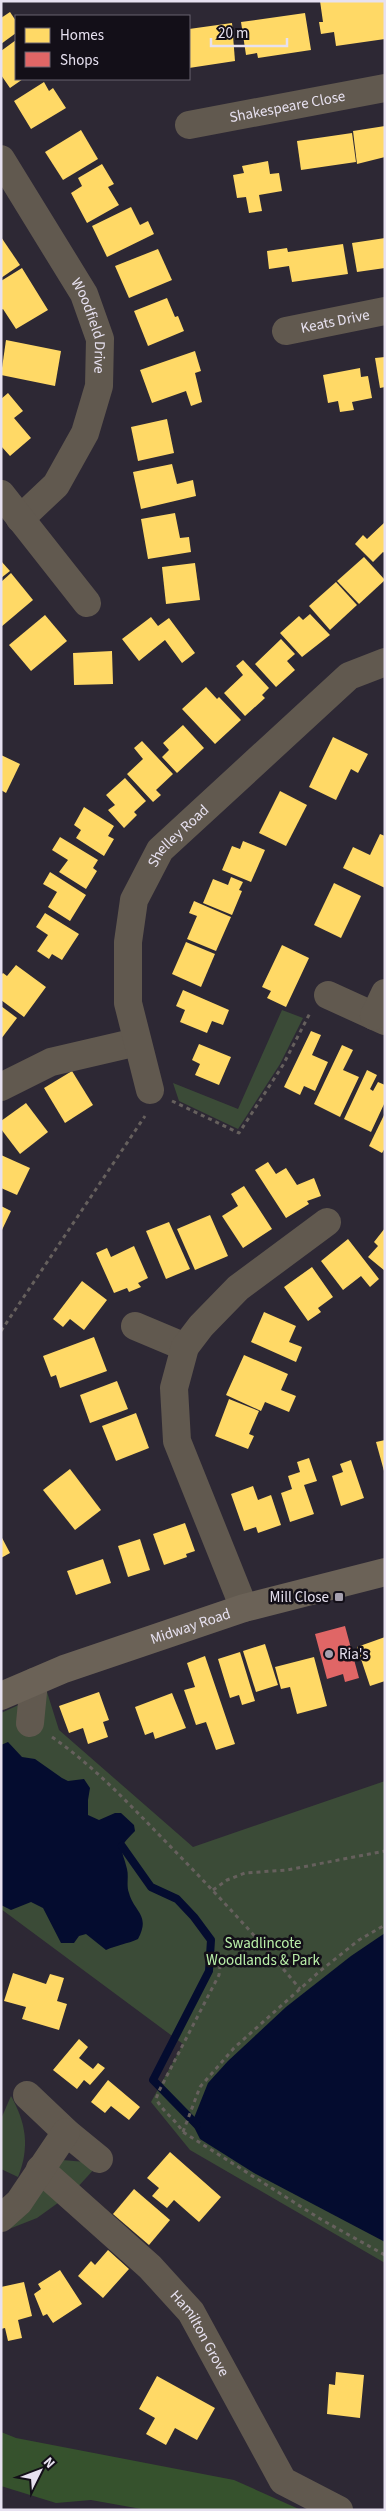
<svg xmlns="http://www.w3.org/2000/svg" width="386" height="2511" font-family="'Source Sans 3',sans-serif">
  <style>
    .green { fill: #3b4b37 }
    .forest { fill: #36522d }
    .water { fill: #040c2f }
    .homes { fill: #ffd966 }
    .shops { fill: #e06666 }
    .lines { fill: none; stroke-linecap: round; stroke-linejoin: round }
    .stream { stroke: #040c2f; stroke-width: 8 }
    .path { stroke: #66605d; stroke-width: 3; stroke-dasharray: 4 4; stroke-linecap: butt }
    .minor { stroke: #61594f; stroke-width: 28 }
    .major { stroke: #6b6257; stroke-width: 28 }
    .poi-dot { fill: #a6a0ae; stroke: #130f18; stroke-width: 2 }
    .labels { text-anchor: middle; stroke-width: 5; stroke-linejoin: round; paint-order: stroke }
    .street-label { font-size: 15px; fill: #e7e1f0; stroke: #130f18 }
    .poi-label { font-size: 15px; fill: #e7e1f0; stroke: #130f18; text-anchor: end }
    .park-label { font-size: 15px; fill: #baf0a9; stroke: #130f18 }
  </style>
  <rect width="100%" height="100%" fill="#2d2834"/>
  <!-- green -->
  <g class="green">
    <path d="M282,1010L303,1018L280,1064L238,1129L179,1101L173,1083L238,1109Z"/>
    <path d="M47,1692L59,1730L193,1847L385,1781V2263L190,2150L151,2102L183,2044L1,1909V1713Z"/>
    <path d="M11,2096C26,2123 30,2147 18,2177L1,2169V2119Z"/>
    <path d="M62,2160L86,2162L96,2167L75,2190L53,2167Z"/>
    <path d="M37,2186L62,2200L37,2218L9,2229L6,2221Z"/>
  </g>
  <!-- forest -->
  <path class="forest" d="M1,2432L16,2438L234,2480L301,2510H147L91,2500L56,2503L1,2486Z"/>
  <!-- water -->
  <g class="water">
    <path d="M8,1742L22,1757L35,1759L62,1778L68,1781L84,1779L90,1788L88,1800V1815L99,1820L115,1813H121L134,1825L135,1831C116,1850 122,1848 127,1869C129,1877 126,1885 129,1893C134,1912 151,1915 138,1939C127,1944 117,1945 106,1950L86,1934L79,1936L74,1943H61L43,1908L31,1902L11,1910L1,1905V1745Z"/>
    <path d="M385,1933V2242L254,2173L200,2139L192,2123L208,2083L228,2061L286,2007L351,1956Z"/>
  </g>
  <!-- homes -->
  <g class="homes">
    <path d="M320,1H385V39L336,46L334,32L321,34L319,22H323Z"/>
    <path d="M10,12L16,21V33L1,44V18Z"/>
    <path d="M305,13L311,50L258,58L257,53L246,55L241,22Z"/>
    <path d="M232,23L235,61L189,68V29Z"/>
    <path d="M16,40V79H23L10,88L1,75V51Z"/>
    <path d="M44,82L49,91L53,88L66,108L31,129L14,101Z"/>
    <path d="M385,126V157L357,164L353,131Z"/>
    <path d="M81,130L98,159L63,180L45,152Z"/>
    <path d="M352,133L356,162L301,170L297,141Z"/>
    <path d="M268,161L270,174L279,173L282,191L259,195L262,211L249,213L246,197L237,198L233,175L244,173L242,166Z"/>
    <path d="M102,164L114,184L108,187L119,205L87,223L71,193L82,186L78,178Z"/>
    <path d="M131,207L140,225L148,221L154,234L107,257L92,226Z"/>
    <path d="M1,237L20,265L1,278Z"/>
    <path d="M385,238V268L357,272L352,243Z"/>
    <path d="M343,244L348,274L292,282L289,266L269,269L267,251L287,248L288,252Z"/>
    <path d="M158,249L172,280L129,298L115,266Z"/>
    <path d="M22,268L48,310L16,329L3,309L1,310V281Z"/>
    <path d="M167,298L175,317L178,316L184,331L148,346L134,311Z"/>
    <path d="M6,340L61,351L55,386L1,375Z"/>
    <path d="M195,351L201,371L195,373L202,402L191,406L186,391L152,403L140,370Z"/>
    <path d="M385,357V387L380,388L375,358Z"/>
    <path d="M360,368L361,377L368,376L372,398L352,402L354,410L340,412L338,401L328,403L323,375Z"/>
    <path d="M8,393L23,411L14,418L31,438L10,456L1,446V399Z"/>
    <path d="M167,419L174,453L138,461L131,427Z"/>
    <path d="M172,464L177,484L193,480L196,496L141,509L133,472Z"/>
    <path d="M175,513L180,538L189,537L191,552L148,559L141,519Z"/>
    <path d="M385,522V553L383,552L373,562L355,544L363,535L367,539Z"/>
    <path d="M364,557L385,580L359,604L337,581Z"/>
    <path d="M1,561L10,571L1,578Z"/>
    <path d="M195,563L200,600L166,604L162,567Z"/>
    <path d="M11,573L33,600L1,627V582Z"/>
    <path d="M336,582L357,605L330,630L309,606Z"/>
    <path d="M310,614L330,635L302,657L280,633L299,616L303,620Z"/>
    <path d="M45,615L67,641L31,671L9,645Z"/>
    <path d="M151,617L158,626L169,618L195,653L182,663L165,640L139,661L122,639Z"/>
    <path d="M281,639L295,654L287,661L295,670L276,687L255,664Z"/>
    <path d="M112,651L113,684L74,685L73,653Z"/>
    <path d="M243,660L269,688L262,695L265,698L245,716L224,693L243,675L236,666Z"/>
    <path d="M206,687L217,699L219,697L241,720L215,744L182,709Z"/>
    <path d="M183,725L204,748L177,773L162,757L169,750L163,743Z"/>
    <path d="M333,737L368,754L358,773L351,769L336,800L309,787Z"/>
    <path d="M142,741L173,774L156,790L161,795L153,802L127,774L143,759L134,748Z"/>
    <path d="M1,755L20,764L6,793L1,790Z"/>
    <path d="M125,778L146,801L134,812L137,815L124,828L108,810L115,805L106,795Z"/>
    <path d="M280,791L307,805L286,846L259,833Z"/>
    <path d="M84,807L114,826L108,836L114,839L104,856L76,838L81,830L74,825Z"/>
    <path d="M380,834L385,836V888L343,868L353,847L370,855Z"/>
    <path d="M60,837L98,860L93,868L97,871L86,889L59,872L68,860L52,850Z"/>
    <path d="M243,841L265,850L251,882L222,870L232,846L240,849Z"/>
    <path d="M50,872L86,895L70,921L48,907L57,892L43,884Z"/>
    <path d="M231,877L243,882L239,890L242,891L232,915L203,903L213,879L228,885Z"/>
    <path d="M334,883L361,896L341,938L314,925Z"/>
    <path d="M194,901L231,917L216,951L187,939L197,916L189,913Z"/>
    <path d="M45,913L79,934L62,960L52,954L49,959L37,951L48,935L36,927Z"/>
    <path d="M186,942L215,954L201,987L172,974Z"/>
    <path d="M282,945L309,958L286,1007L267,998L271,991L262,987Z"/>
    <path d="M16,965L46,987L24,1017L1,1000V975L3,973L7,976Z"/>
    <path d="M183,990L229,1010L223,1025L212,1021L207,1033L180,1022L185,1010L176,1006Z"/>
    <path d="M1,1006L17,1018L1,1039Z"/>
    <path d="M311,1031L321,1035L312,1055L328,1062L315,1091L304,1086L300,1095L284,1087Z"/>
    <path d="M199,1044L231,1057L219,1085L195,1075L200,1064L192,1060Z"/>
    <path d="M342,1045L353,1050L343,1070L359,1077L340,1117L314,1104Z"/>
    <path d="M367,1070L377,1075L370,1089L373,1091L378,1082L385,1085V1102L371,1132L344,1119Z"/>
    <path d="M72,1071L93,1105L65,1123L44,1088Z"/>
    <path d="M26,1103L48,1132L20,1154L1,1129V1121Z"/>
    <path d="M385,1113V1148L382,1153L369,1146Z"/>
    <path d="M1,1155L30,1168L17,1195L1,1188Z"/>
    <path d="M268,1162L276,1174L286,1168L297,1185L314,1178L321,1196L307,1201L309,1204L286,1218L255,1170Z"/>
    <path d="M244,1186L272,1229L243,1248L222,1216L238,1206L231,1194Z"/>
    <path d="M1,1206L11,1211L1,1232Z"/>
    <path d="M210,1215L228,1256L195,1270L177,1229Z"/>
    <path d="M169,1222L190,1269L166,1279L146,1231Z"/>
    <path d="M385,1228V1271L368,1257L378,1246L374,1242Z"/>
    <path d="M348,1239L379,1279L370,1287L361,1276L343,1290L321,1261Z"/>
    <path d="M134,1246L148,1278L138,1283L141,1287L129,1292L127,1288L114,1293L96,1253L107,1248L111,1257Z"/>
    <path d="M312,1267L333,1297L318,1308L321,1312L308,1321L284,1287Z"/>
    <path d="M82,1281L107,1300L84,1330L70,1319L63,1327L53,1319Z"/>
    <path d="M264,1312L296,1326L289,1342L302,1347L296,1362L251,1342Z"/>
    <path d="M94,1337L107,1371L60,1388L56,1375L51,1377L43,1356Z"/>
    <path d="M244,1355L288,1374L281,1390L296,1396L289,1412L265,1402L261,1411L226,1395Z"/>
    <path d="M117,1381L128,1409L90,1423L80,1395Z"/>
    <path d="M229,1399L259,1411L249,1434L254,1436L248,1449L215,1436Z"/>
    <path d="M136,1413L149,1448L116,1461L102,1426Z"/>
    <path d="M385,1440V1471H384L376,1442Z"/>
    <path d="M309,1458L317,1481L304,1485L314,1514L290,1522L281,1493L292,1489L288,1476L300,1472L297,1462Z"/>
    <path d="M351,1460L364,1498L341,1506L332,1476L343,1472L340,1464Z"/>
    <path d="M70,1469L101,1510L75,1530L43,1490Z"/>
    <path d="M253,1486L258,1500L271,1495L281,1525L258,1533L256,1527L244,1531L231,1494Z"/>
    <path d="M185,1523L195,1551L186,1554L187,1557L164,1565L153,1534Z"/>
    <path d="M1,1536L10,1553L1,1558Z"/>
    <path d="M140,1539L150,1570L128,1577L118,1546Z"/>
    <path d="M103,1559L111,1583L76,1595L67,1571Z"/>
    <path d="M385,1637V1681L370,1686L357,1647Z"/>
    <path d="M265,1644L278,1685L256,1692L243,1651Z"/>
    <path d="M240,1652L255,1701L242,1705L239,1695L230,1698L218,1659Z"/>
    <path d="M205,1656L235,1744L216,1750L206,1722L196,1725L184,1690L195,1687L187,1663Z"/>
    <path d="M314,1657L327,1706L297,1714L290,1687L281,1689L275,1667Z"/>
    <path d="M99,1692L109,1720L103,1722L108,1737L88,1744L83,1728L69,1733L59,1706Z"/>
    <path d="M172,1693L186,1728L155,1739L153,1732L145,1735L135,1707Z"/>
    <path d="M13,1973L46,1984L50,1974L64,1978L57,2001L67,2004L59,2030L22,2019L26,2007L4,2001Z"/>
    <path d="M79,2039L88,2047L79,2058L93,2069L98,2063L105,2068L90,2085L84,2080L77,2089L53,2070Z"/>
    <path d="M108,2080L140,2107L129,2120L111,2106L105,2113L91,2102Z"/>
    <path d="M170,2152L221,2197L199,2222L174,2200L167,2208L152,2196L159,2188L147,2178Z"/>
    <path d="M134,2189L170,2220L149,2245L113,2214Z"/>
    <path d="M108,2250L129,2269L103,2298L78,2276L91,2261L95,2265Z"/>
    <path d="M60,2270L82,2304L53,2323L47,2314L43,2316L34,2294L41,2289L38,2284Z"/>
    <path d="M24,2282L32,2316L18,2320L22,2338L8,2341L5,2328L1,2329V2287Z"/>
    <path d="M336,2372L364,2375L360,2418L327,2414L329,2384L335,2385Z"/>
    <path d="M157,2376L215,2408L197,2440L175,2428L166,2445L146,2434L155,2418L139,2409Z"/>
  </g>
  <!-- shops -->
  <path class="shops" d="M345,1626L359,1678L345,1682L343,1674L327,1679L315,1634Z"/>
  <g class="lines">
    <!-- stream -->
    <path class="stream" d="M122,1846L151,1887L177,1899L194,1917L211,1940L209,1971L153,2080L197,2125"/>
    <!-- path -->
    <g class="path">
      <path d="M172,1101L239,1133L283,1065L310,1013"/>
      <path d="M1,1331L145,1116"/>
      <path d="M52,1737C95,1767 130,1805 167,1843C213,1890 258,1938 300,1989"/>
      <path d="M213,1890L227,1880L245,1873L287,1870L385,1851"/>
      <path d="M216,1958L220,1967L219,1975L159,2091L156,2099C164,2113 175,2119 183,2132L322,2220L385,2255"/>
      <path d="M183,2132L200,2087L234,2048L320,1971L359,1940L385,1925"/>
    </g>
    <!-- minor -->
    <g class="minor">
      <path id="s1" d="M189,125L385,88"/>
      <path id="s2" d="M1,159L84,294L100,339L99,386L85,433L56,485L20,519"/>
      <path id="s3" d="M286,331L385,311"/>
      <path d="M1,494L87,603"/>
      <path d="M328,995L385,1021"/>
      <path d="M374,1016L385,993"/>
      <path d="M1,1087L51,1062L137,1042"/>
      <path id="s4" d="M150,1090L128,1003V942L134,900L160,850L349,676L385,662"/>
      <path d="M135,1326L185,1347"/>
      <path d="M244,1608L177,1441L174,1388L185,1347L201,1326L238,1288L327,1222"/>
      <path d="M30,1723L34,1682"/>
      <path d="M27,2095L66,2132L99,2159"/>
      <path id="s5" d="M40,2169L150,2267L191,2312L283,2481L339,2510"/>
      <path d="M1,2218L19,2202L66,2132"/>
    </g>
    <!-- major -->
    <path class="major" id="s6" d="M1,1696L64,1669L244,1608L385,1572"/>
  </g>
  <!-- markers -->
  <g class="poi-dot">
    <rect x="334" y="1592" width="10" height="10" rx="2.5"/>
    <circle cx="329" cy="1654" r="5"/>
  </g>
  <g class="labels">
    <!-- street labels -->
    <g class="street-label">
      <text dy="5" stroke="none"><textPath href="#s1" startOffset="100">Shakespeare Close</textPath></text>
      <text dy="5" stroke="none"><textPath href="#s3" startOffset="50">Keats Drive</textPath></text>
      <text dy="5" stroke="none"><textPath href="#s2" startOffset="191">Woodfield Drive</textPath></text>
      <text dy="5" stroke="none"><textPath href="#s4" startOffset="272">Shelley Road</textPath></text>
      <text dy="5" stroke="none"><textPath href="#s6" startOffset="202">Midway Road</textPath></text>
      <text dy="5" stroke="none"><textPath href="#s5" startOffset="231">Hamilton Grove</textPath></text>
    </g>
    <!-- poi labels -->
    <g class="poi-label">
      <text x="329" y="1602">Mill Close</text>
      <text x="339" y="1659" text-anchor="start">Ria's</text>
    </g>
    <!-- park labels -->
    <g class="park-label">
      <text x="263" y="1948">Swadlincote<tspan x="263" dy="17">Woodlands &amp; Park</tspan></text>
    </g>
  </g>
  <!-- border -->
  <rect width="386" height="2511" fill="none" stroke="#e7e1f0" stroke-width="5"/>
  <!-- legend -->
  <rect x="15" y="15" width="175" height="65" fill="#130f18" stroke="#68636e"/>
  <rect x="25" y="28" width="25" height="15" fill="#ffd966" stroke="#68636e"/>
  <text x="60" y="40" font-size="15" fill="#e7e1f0">Homes</text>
  <rect x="25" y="52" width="25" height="15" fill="#e06666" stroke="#68636e"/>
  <text x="60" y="65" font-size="15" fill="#e7e1f0">Shops</text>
  <!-- north arrow -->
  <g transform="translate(40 2471) rotate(48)" stroke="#130f18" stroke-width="4" paint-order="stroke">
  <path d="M0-4L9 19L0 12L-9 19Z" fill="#e7e1f0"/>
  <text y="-8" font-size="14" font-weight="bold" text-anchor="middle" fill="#e7e1f0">N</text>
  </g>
  <!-- scale -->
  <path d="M211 38v8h76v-8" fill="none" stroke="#e7e1f0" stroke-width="2.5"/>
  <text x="218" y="38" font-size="15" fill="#e7e1f0" stroke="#130f18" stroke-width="4" paint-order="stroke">20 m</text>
</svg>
